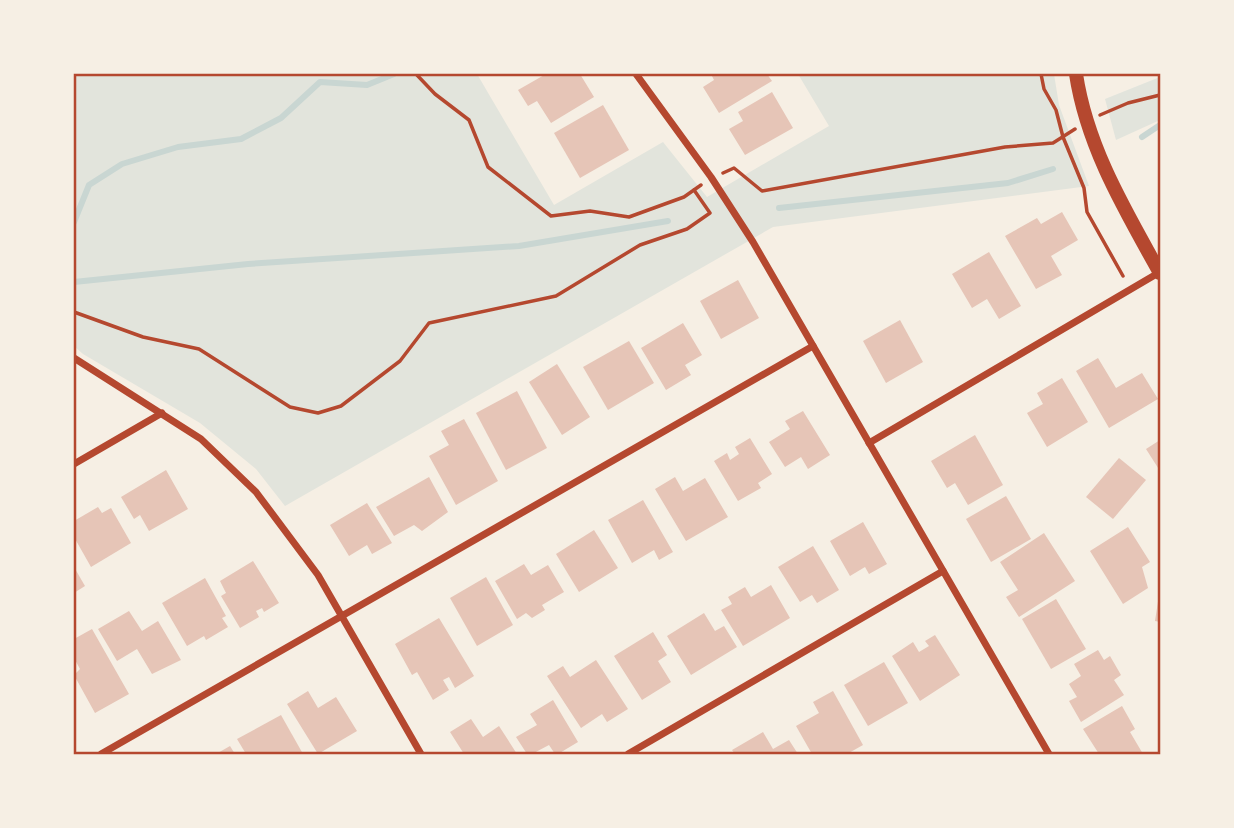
<svg xmlns="http://www.w3.org/2000/svg" width="1234" height="828" font-family="'Varela Round',sans-serif">
  <style>
    .green { fill: #e2e4dc }
    .lines { fill: none; stroke-linecap: round; stroke-linejoin: round }
    .stream { stroke: #c9d6d2; stroke-width: 6 }
    .building { fill: #e6c5b7 }
    .path { stroke: #b5482f; stroke-width: 3.5 }
    .minor { stroke: #b5482f; stroke-width: 7 }
    .secondary { stroke: #b5482f; stroke-width: 14 }
    .neatline { fill: none; stroke: #b5482f; stroke-width: 2.5 }
  </style>
  <rect width="100%" height="100%" fill="#f6efe4"/>
  <!-- green -->
  <g class="green">
    <path d="M74,74H477L554,205L663,142L707,197L829,126L798,74H1054L1059,105L1089,186L773,227L285,506L256,469L200,423L83,354L74,346Z"/>
    <path d="M1160,77V120L1116,140L1105,99Z"/>
  </g>
  <g class="lines">
    <!-- stream -->
    <g class="stream">
      <path d="M1142,137L1160,125"/>
      <path d="M779,208L1008,183L1053,169"/>
      <path d="M74,222L89,185L122,164L178,147L241,139L281,118L320,82L367,85L394,74"/>
      <path d="M74,282L248,264L519,246L668,221"/>
    </g>
  </g>
  <!-- building -->
  <g class="building">
    <path d="M546,74H580L594,97L551,123L537,101L528,106L518,90Z"/>
    <path d="M711,74H767L772,81L719,113L703,87L714,80Z"/>
    <path d="M772,92L793,128L745,155L729,129L743,121L738,112Z"/>
    <path d="M603,105L629,150L580,178L554,133Z"/>
    <path d="M1062,212L1078,240L1051,256L1062,275L1036,289L1005,236L1037,218L1041,224Z"/>
    <path d="M989,252L1021,306L999,319L987,299L972,308L952,274Z"/>
    <path d="M738,280L759,318L721,339L700,301Z"/>
    <path d="M900,320L923,362L886,383L863,341Z"/>
    <path d="M683,323L702,355L685,365L691,375L666,390L641,348Z"/>
    <path d="M629,341L654,383L608,410L583,367Z"/>
    <path d="M1098,358L1116,388L1142,373L1158,399L1109,428L1076,371Z"/>
    <path d="M557,364L590,417L562,435L529,382Z"/>
    <path d="M1062,378L1088,422L1047,447L1027,413L1043,404L1037,393Z"/>
    <path d="M517,391L547,448L506,470L476,413Z"/>
    <path d="M803,411L830,455L808,469L801,457L785,467L769,442L790,429L785,421Z"/>
    <path d="M464,419L498,481L456,505L429,456L449,445L441,431Z"/>
    <path d="M975,435L1003,485L968,505L955,483L947,488L931,461Z"/>
    <path d="M750,438L772,474L758,483L761,488L738,501L714,461L727,453L730,460L739,454L735,447Z"/>
    <path d="M1160,440V471L1146,449Z"/>
    <path d="M1119,458L1146,480L1113,519L1086,497Z"/>
    <path d="M166,470L188,509L149,531L140,515L134,519L121,497Z"/>
    <path d="M429,477L448,512L422,531L414,525L394,536L376,507Z"/>
    <path d="M675,477L683,491L705,478L728,517L686,541L655,489Z"/>
    <path d="M1006,496L1031,539L991,562L966,519Z"/>
    <path d="M643,500L673,552L659,560L654,550L632,563L608,520Z"/>
    <path d="M367,503L392,543L372,554L367,545L349,556L330,525Z"/>
    <path d="M98,507L102,513L111,508L131,543L91,567L74,537V521Z"/>
    <path d="M863,522L887,564L869,574L865,567L850,576L830,541Z"/>
    <path d="M1128,527L1150,562L1142,567L1148,588L1123,604L1090,551Z"/>
    <path d="M594,530L618,568L579,592L556,554Z"/>
    <path d="M1044,533L1075,581L1019,617L1006,597L1018,590L1000,562Z"/>
    <path d="M813,546L839,590L817,603L812,595L800,602L778,567Z"/>
    <path d="M253,561L279,603L264,612L262,608L256,611L259,617L240,628L221,596L226,593L220,581Z"/>
    <path d="M524,564L531,575L548,565L564,592L542,605L545,610L532,618L526,613L517,619L495,581Z"/>
    <path d="M74,567L85,586L74,593Z"/>
    <path d="M486,577L513,625L477,646L450,598Z"/>
    <path d="M205,578L226,616L222,618L228,627L206,640L204,636L187,646L162,603Z"/>
    <path d="M771,585L790,618L743,646L721,610L732,604L728,597L745,587L751,597Z"/>
    <path d="M1159,595H1160V622L1155,621Z"/>
    <path d="M1056,599L1086,649L1051,669L1022,619Z"/>
    <path d="M129,611L142,631L158,621L181,660L152,674L137,649L117,661L98,629Z"/>
    <path d="M704,613L715,631L724,626L737,647L691,675L667,636Z"/>
    <path d="M439,618L474,676L455,688L449,677L443,680L449,690L433,700L417,672L412,675L395,644Z"/>
    <path d="M92,629L129,694L95,713L74,675L80,669L74,658V639Z"/>
    <path d="M653,632L667,655L658,661L671,682L642,700L614,656Z"/>
    <path d="M935,635L960,675L920,701L892,656L913,642L919,652L929,646L925,641Z"/>
    <path d="M1098,650L1104,660L1110,656L1121,675L1114,680L1124,695L1081,722L1069,701L1077,697L1069,684L1081,676L1074,664Z"/>
    <path d="M596,660L628,709L607,722L602,714L581,728L547,676L563,666L570,677Z"/>
    <path d="M884,662L908,703L868,726L844,685Z"/>
    <path d="M308,691L318,708L336,697L357,731L318,754L287,704Z"/>
    <path d="M833,691L863,745L847,754H812L796,726L819,713L813,702Z"/>
    <path d="M553,700L578,742L558,754H555L549,745L532,754H527L516,737L537,725L530,714Z"/>
    <path d="M1122,706L1135,729L1130,732L1143,754H1099L1083,729Z"/>
    <path d="M281,715L303,754H246L237,739Z"/>
    <path d="M471,719L483,737L499,726L517,754H464L450,732Z"/>
    <path d="M763,732L773,749L789,740L798,754H735L732,750Z"/>
    <path d="M230,746L235,754H216Z"/>
  </g>
  <g class="lines">
    <!-- path -->
    <g class="path">
      <path d="M416,74L435,94L469,120L488,167L551,216L590,211L629,217L684,197L701,185"/>
      <path d="M1041,74L1044,89L1056,110L1063,137L1084,188L1087,212L1123,276"/>
      <path d="M1100,115L1128,103L1160,95"/>
      <path d="M723,173L734,168L762,191L1005,147L1053,143L1075,129"/>
      <path d="M74,312L143,337L199,349L290,407L318,413L341,406L400,361L429,323L556,296L640,245L687,229L710,213L694,190"/>
    </g>
    <!-- minor -->
    <g class="minor">
      <path d="M636,74L711,177L753,242L1049,754"/>
      <path d="M74,358L201,439L256,492L318,575L421,754"/>
      <path d="M869,443L1160,272"/>
      <path d="M74,464L162,413"/>
      <path d="M101,754L813,346"/>
      <path d="M628,754L943,571"/>
    </g>
    <!-- secondary -->
    <path class="secondary" d="M1076,74C1087,147 1125,210 1160,273"/>
  </g>
  <!-- border -->
  <rect width="1234" height="828" fill="none" stroke="#f6efe4" stroke-width="150"/>
  <rect x="75" y="75" width="1084" height="678" class="neatline"/>
</svg>
